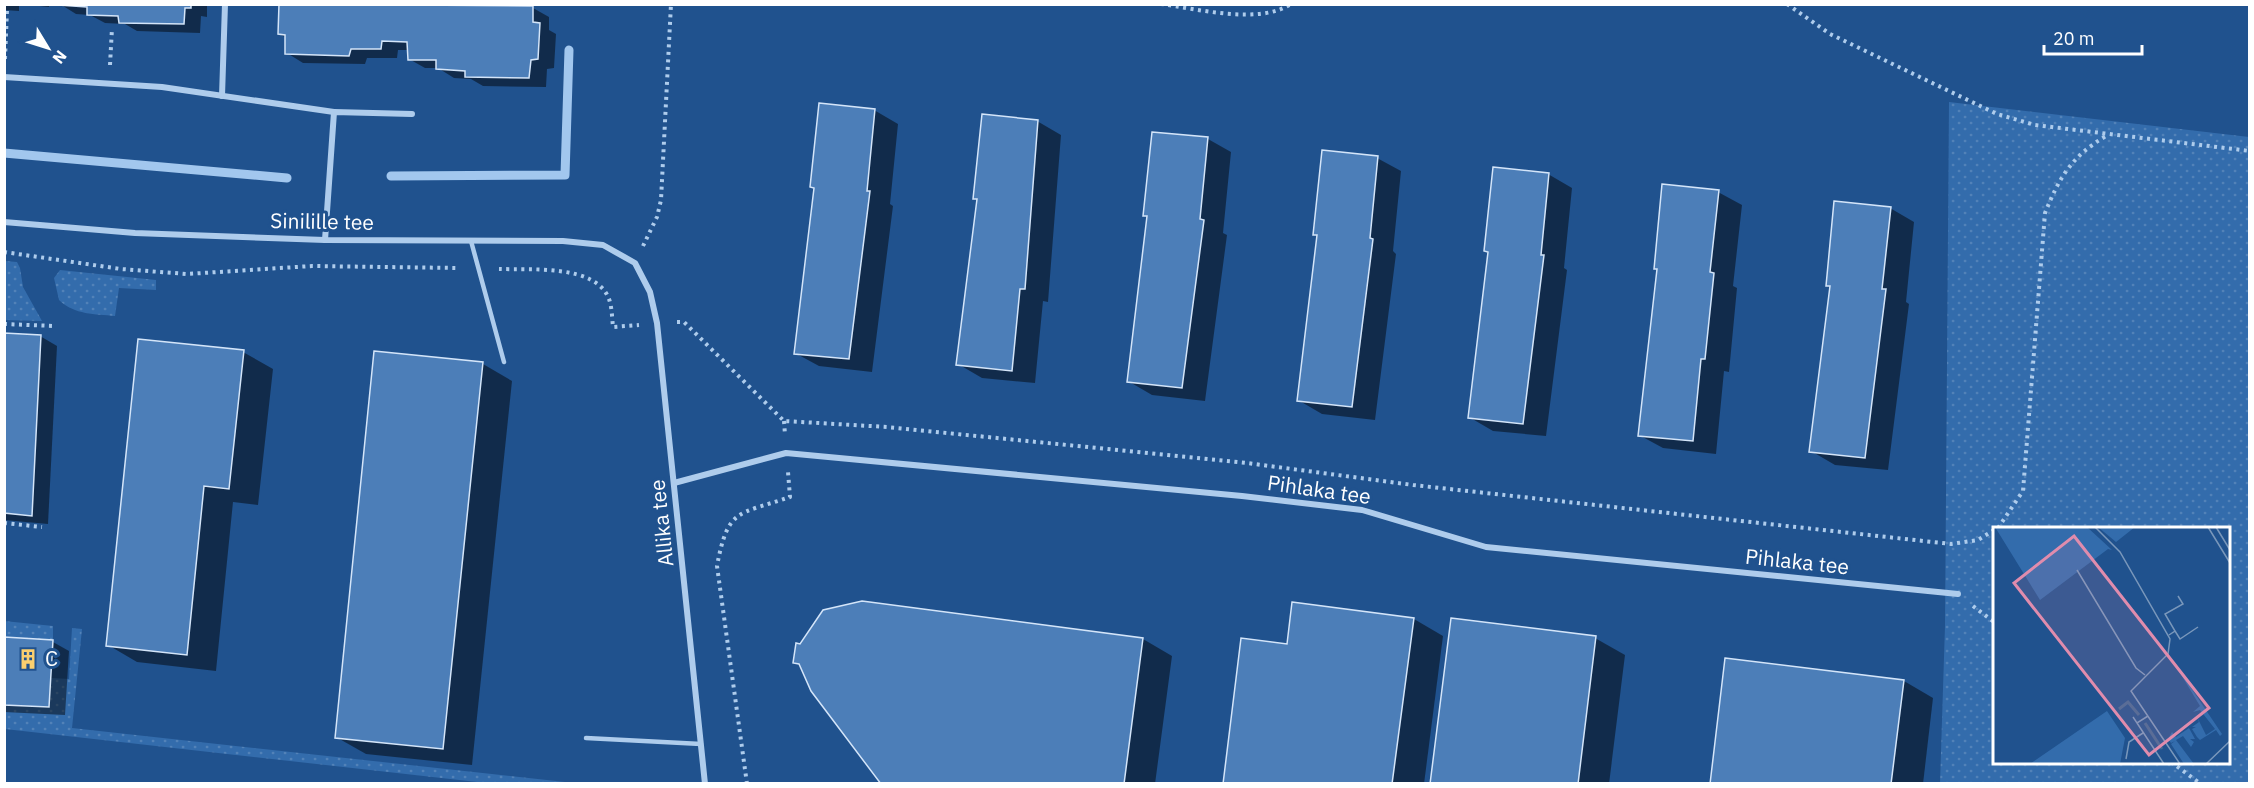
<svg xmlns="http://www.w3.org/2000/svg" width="2254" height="788" font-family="'IBM Plex Sans',sans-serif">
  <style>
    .grass { fill: url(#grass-dots); fill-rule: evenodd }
    .shadow { fill: #0007 }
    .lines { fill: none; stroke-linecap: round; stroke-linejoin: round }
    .stream { stroke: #a2c7ee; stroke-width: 9 }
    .building { fill: #4c7eb8; stroke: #d4e5f9; stroke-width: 1.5 }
    .path { stroke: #aeccec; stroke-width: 4; stroke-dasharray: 3 4.5; stroke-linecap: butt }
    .lane { stroke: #aeccec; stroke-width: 4.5 }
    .street { stroke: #aeccec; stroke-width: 6 }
    .labels { text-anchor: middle; stroke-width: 6; stroke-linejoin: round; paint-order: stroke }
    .street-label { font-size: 21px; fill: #fff; stroke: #20528e }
    .poi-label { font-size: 21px; fill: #fff; stroke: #20528e; text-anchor: start }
    .inset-river { fill: none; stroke: #446893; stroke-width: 3 }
    .inset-road { fill: none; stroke: #7997bb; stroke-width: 1.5 }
    .view { fill: #e08cad; fill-opacity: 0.15; stroke: #e08cad; stroke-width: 3 }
    .inset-edge { fill: none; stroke: #fff; stroke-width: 3 }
  </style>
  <defs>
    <pattern id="grass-dots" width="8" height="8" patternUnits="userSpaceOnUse" patternTransform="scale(1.5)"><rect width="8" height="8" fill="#336cac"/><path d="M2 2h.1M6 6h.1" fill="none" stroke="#5282b8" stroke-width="1.8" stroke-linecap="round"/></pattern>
  </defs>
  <rect width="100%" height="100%" fill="#20528e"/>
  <!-- grass -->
  <g class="grass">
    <path d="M1949,102L2249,137V783L1940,784L1945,626ZM1994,528H2228V762H1994Z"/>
    <path d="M5,261L17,262L20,268L23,287L42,321L5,320Z"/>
    <path d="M60,270L156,280V290L119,288L115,316C95,314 75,315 59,300L54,278Z"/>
    <path d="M4,621L53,626V640L5,637Z"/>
    <path d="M72,628L82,629L72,728L574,783H486L5,729V705L49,707L51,678L69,679Z"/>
  </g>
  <!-- shadow -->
  <g class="shadow">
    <path d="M4,4H19V11L4,10Z"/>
    <path d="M21,4H49V7Z"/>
    <path d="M60,4H207V17L201,16L200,33L137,31L125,24L105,23L90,15L76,14Z"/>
    <path d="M280,4H507V7L533,8L549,17V30L556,34L554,68L547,69L546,87L483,86L471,79L454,78L438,68H425L409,59V50H398L397,58H367L365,64L303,63L287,53V38L279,34Z"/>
    <path d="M874,110L898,124L890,204L893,206L872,372L819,366L795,353L815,189Z"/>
    <path d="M1037,121L1061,135L1048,302L1043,301L1035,383L982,378L958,364L978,200L974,198Z"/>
    <path d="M1208,139L1231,152L1223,233L1227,235L1205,401L1152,395L1128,381L1148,217L1145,215Z"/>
    <path d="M1377,158L1401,171L1393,251L1396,254L1375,420L1322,414L1298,400L1318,236L1315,234Z"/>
    <path d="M1548,174L1572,188L1564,268L1567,270L1546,436L1493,431L1469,417L1489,253L1486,251Z"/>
    <path d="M1718,192L1742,205L1733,286L1737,288L1729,372L1724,371L1716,454L1663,448L1639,435Z"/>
    <path d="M1890,208L1914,222L1906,302L1909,304L1888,470L1835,465L1811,451L1831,287L1827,285Z"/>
    <path d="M4,335L40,336L57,346L48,524L4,520Z"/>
    <path d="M243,352L273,369L258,505L233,502L216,671L137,662L108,645Z"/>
    <path d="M483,364L512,381L472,765L366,754L336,737Z"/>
    <path d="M863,602L1143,639L1172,656L1155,784H883L802,666L795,662L801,646Z"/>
    <path d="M1414,619L1443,636L1424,784H1224L1288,646Z"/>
    <path d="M1595,638L1625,655L1609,784H1432Z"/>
    <path d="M4,639L53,642L69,651L65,715L4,712Z"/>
    <path d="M1904,681L1933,698L1923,784H1711Z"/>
  </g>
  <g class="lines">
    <!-- stream -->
    <g class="stream">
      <path d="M4,153L287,178"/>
      <path d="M391,176L565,175L569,50"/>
    </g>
  </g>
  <!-- building -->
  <g class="building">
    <path d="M191,4V8H185L184,24L119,23L118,16L87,15V7L58,5Z"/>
    <path d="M279,4L533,6V22L540,23L538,59L531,60L529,78L465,77V71L436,69V60H408L407,42L382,41L381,49H351L349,56L285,54V35L278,34Z"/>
    <path d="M819,103L875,109L867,191H870L849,359L794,354L814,188L810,187Z"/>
    <path d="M982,114L1038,120L1025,289H1020L1012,371L956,365L977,199H973Z"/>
    <path d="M1152,132L1208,137L1200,219L1204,220L1182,388L1127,382L1147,216H1143Z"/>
    <path d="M1322,150L1378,156L1370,238L1373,239L1352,407L1297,401L1317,235H1313Z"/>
    <path d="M1493,167L1549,173L1541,255H1544L1523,424L1468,418L1488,252L1484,251Z"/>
    <path d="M1662,184L1719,190L1710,272L1714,273L1705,359H1701L1693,441L1638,436L1657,269H1654Z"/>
    <path d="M1834,201L1891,207L1882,289H1886L1865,458L1809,452L1830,286H1826Z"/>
    <path d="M4,333L41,335L32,516L4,513Z"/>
    <path d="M138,339L244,350L229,489L204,486L187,655L106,646Z"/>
    <path d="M374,351L483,362L443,749L335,738Z"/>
    <path d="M862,601L1143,638L1124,784H881L811,691L799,664L793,663L796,643L800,644L823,610Z"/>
    <path d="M1292,602L1414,618L1392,784H1223L1241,638L1287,644Z"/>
    <path d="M1451,618L1596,636L1578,784H1430Z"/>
    <path d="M4,637L53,640L49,707L4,705Z"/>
    <path d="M1725,658L1904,680L1891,784H1710Z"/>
  </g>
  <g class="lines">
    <!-- path -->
    <g class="path">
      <path d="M1161,4C1198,9 1259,25 1291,4"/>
      <path d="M1787,4L1830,34L1997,114L2035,125L2250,151"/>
      <path d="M5,59L7,10"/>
      <path d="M110,65L112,28"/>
      <path d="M643,246L657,217L661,200L671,4"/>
      <path d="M4,252L121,269L187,274L312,266L458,268"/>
      <path d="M499,269C530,270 596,264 609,299C612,307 612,318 613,327L639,325"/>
      <path d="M677,322H684L784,421L887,427L1247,463L1413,485L1951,544L1978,540L1994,530"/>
      <path d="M4,324L54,326"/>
      <path d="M784,421L785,435"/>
      <path d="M4,523L42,527"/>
      <path d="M1998,528L2023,491L2045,213C2060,176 2072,156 2106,136"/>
      <path d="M1973,606L1994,622"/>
      <path d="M2171,762L2201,784"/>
      <path d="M747,784L717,566C728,507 738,515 790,497L788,472"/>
    </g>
    <!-- lane -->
    <g class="lane">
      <path d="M471,241L504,362"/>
      <path d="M586,738L701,744"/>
    </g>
    <!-- street -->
    <g class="street">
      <path d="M4,77L162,87L334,112"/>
      <path d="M222,96L225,4"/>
      <path d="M4,222L135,233L325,240L563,241L603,245L635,263L650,292L657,323L705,784"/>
      <path d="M325,240L334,112L412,114"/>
      <path d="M674,483L786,453L1242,496L1362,510L1486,547L1958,594"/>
    </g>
  </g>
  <!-- icons -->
  <defs>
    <g id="building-bare" transform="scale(1.62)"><path d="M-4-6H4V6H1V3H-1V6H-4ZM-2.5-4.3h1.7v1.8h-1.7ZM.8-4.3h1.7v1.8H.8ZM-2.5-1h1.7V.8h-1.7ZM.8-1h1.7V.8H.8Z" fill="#facf6f" stroke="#20528e" stroke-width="2.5" paint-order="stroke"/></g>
  </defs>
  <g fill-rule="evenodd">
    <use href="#building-bare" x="28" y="659"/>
  </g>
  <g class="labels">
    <!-- street labels -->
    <g class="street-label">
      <text transform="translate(322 222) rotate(1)" y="7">Sinilille tee</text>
      <text transform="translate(1319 490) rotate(8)" y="7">Pihlaka tee</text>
      <text transform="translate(662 523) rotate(-96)" y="7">Allika tee</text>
      <text transform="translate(1797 562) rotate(6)" y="7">Pihlaka tee</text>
    </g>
    <!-- poi labels -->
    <g class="poi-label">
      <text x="45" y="666">C</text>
    </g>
  </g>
  <!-- overview -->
  <g transform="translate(1993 527)">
    <rect width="237" height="237" fill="#20528e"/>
    <path d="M2,0H94L119,23L115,22L47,73ZM105,0H142L123,15ZM178,131L229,207L227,209L223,203L207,213L204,210L199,202L203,200H199L206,195L202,186L213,208L222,202L207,183L200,185L207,179ZM114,184L132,211L127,237H37ZM196,201L202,212H197L201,215L198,220L190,209L183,213L201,237H191L178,217L182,214L178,216L175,212L179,205L183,210Z" fill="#336cac"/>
    <path class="inset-river" d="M126,182L135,175L146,188M152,196L169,222"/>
    <path class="inset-road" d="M102,0L127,25L177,112L175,127L138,164L187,237M215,0L237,36M223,0L237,23M84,43L143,141L152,148M182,104L187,112L205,100M176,108L182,104L172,87L190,77L185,69M140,190L144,196L155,189M144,196L171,237M133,232L136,215L150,206M213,237L237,214"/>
    <path class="view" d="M81,9L216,181L156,228L21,56Z"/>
    <rect width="237" height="237" class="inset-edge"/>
  </g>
  <!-- border -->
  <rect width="2254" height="788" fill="none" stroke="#ffffff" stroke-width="12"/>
  <!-- north arrow -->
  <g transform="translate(48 48) rotate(128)" stroke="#20528e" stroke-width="4.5" paint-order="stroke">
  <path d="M0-4.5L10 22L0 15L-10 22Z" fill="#ffffff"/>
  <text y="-9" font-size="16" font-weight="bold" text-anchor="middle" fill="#ffffff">N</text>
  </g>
  <!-- scale -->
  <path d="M2044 45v9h98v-9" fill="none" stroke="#ffffff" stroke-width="3"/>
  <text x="2053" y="45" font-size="18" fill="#ffffff" stroke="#20528e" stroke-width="4.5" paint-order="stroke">20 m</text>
</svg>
